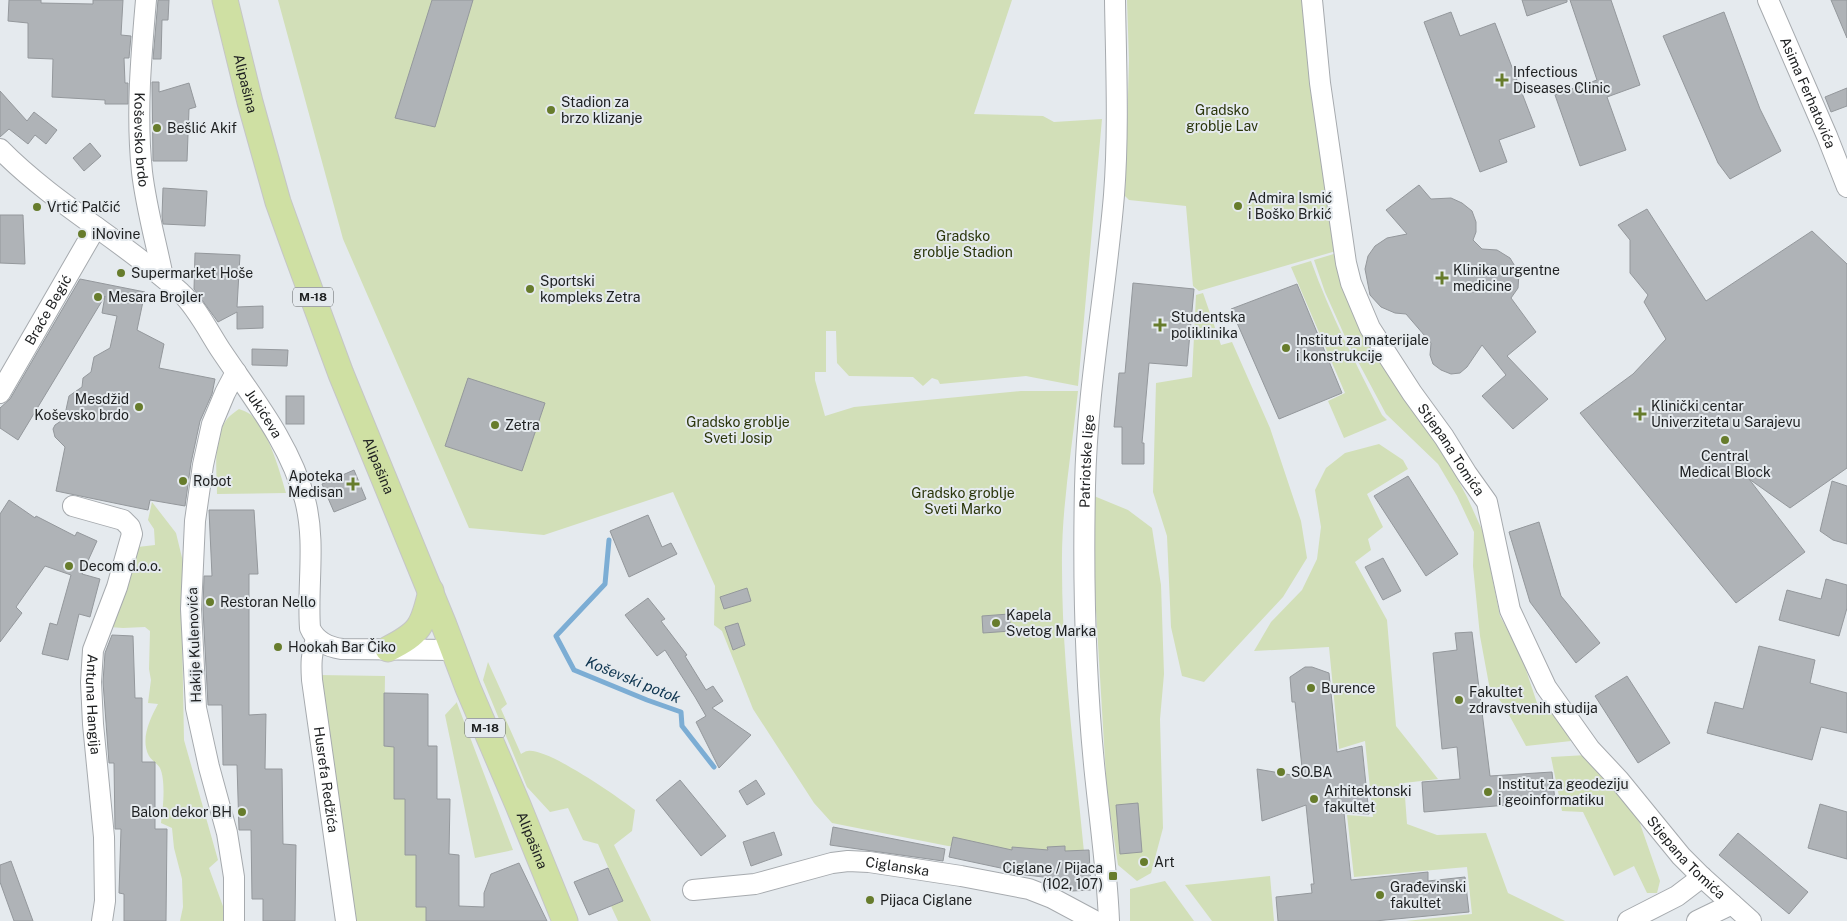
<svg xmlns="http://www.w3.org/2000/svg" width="1847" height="921" font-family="'Public Sans',sans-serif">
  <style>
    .green { fill: #d2dfb8 }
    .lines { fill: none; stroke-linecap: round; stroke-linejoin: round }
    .stream { stroke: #7cadd4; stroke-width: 5 }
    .building { fill: #afb3b7; stroke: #94989c }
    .minor-casing { stroke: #a6aaae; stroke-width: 22 }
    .major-casing { stroke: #c5c6c6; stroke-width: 27 }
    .minor { stroke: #fff; stroke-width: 20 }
    .major { stroke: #cfe0a3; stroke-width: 25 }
    .poi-dot { fill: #677c2c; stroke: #e5eaee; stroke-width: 2 }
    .labels { text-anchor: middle; stroke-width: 4; stroke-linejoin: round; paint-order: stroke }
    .shield { fill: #e5eaee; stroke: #5b5e60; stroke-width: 1 }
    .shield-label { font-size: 12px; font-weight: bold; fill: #202223 }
    .poi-label { font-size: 14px; fill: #202223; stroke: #e5eaee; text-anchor: start }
    .street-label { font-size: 14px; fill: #202223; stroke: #e5eaee }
    .park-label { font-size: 14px; fill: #2b360b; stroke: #e5eaee }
    .water-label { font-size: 15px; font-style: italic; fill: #0e3550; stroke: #e5eaee }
  </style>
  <rect width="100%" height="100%" fill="#e5eaee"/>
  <!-- green -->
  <g class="green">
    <path d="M278,0H1012L974,114L1043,116L1054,122L1102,119L1078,386L1026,376L940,384L938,380L932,378L923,386L913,377L849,376L837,363L836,331H826V372H815V380L825,416L854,407L1021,391H1078C1072,450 1061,509 1062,568C1062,663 1075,758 1084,852H1039L948,846L832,823L814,803L753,709L722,631L714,625L715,586L673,492L544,535L469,528L343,239Z"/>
    <path d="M1127,0H1303L1336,251L1199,291L1193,286L1186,206L1129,200L1125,196L1129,61Z"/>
    <path d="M1337,253L1467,497L1483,532L1500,616L1521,655L1537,703L1557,717L1571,741L1526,746L1503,704L1490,690L1480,636L1473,566L1474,532L1457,496L1438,464L1386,414L1347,341L1325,292L1314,260Z"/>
    <path d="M1311,261C1330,314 1356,364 1382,415L1387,420L1344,438L1328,401L1345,393L1291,267Z"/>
    <path d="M1203,293L1221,345L1232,342L1270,428L1301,521L1307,558L1283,597L1204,682L1182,676L1171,627L1167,536L1153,492L1156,383L1192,377L1196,295Z"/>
    <path d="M239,409C244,411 250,413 253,417C269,433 280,472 286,493L217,494C217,471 212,439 227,419C230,415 235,412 239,409Z"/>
    <path d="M1379,444L1403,460L1408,469L1367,494L1383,527L1368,539L1371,550L1355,562L1387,620L1396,726L1438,779L1404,783L1407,824L1437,835L1486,833L1508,893L1565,921H1406L1472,914L1467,867L1354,877L1347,815L1373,817L1365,741L1339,749L1329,647L1254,651L1271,622L1302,590L1317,559L1321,527L1315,490L1326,468L1345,453Z"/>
    <path d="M1094,496L1128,510L1152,528L1161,585L1164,674L1160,719L1163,828L1151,873L1137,881L1118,865L1107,793L1094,577Z"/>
    <path d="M152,502L176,533L185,570L182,633L184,740L218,860L209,868L224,909L223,921H180L183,907L182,879L174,848L172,828L161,823C163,809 166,781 160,768C158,764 152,761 149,756C140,739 150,719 158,704L148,703L151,680L149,669L150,631L145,627L123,628L96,626L129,548L155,545L154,529L148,520Z"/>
    <path d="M488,662L507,704L501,709L521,754C523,753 525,751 528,751C548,748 618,797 635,810L632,831L614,845L651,921H618L611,906L623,901L598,844L583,840L568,808L550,812L527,787L483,680Z"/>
    <path d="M318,675L385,676L384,746L394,747V798L405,799L416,855V907H426V921H340Z"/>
    <path d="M457,702V703L513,850L475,858L445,715Z"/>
    <path d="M1587,755L1637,815L1660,881L1657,893H1647L1634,866L1614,876L1583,812L1562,811L1551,757Z"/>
    <path d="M1270,876L1274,921H1212L1185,885Z"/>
    <path d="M1165,881L1194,921H1130V889Z"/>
  </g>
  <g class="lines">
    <!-- stream -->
    <path class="stream" d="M609,540L605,584L556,636L574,670L647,700L681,712L682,726L714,767"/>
  </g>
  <!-- building -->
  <g class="building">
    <path d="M9,0H41V3L93,4V0H123L121,35L131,36L129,58H124L125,83H128V104H105V100L52,97L53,59L28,58V23L8,21Z"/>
    <path d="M158,0H169L168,20H162L161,59H153Z"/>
    <path d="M432,0H473L435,127L395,118Z"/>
    <path d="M1522,0H1567V2L1527,16Z"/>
    <path d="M1570,0H1611L1640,85L1607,97L1626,150L1580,166L1555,95L1597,80Z"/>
    <path d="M1831,0H1847V38Z"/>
    <path d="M1451,12L1460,36L1495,23L1535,127L1499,140L1507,162L1480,172L1424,22Z"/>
    <path d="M1724,12L1760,109L1781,151L1730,179L1718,163L1663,36Z"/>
    <path d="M152,82H159V92L189,83L196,107L189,109L187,161H153Z"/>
    <path d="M1847,88V106L1831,112L1825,97Z"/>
    <path d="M0,91L27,121L34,112L57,130L46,144L35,135L28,144L9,129L0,137Z"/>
    <path d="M90,143L101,156L84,171L73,158Z"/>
    <path d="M1419,185L1431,199L1451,198L1462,203L1472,211L1476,222V232L1473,240L1482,249L1497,250L1510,258L1519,273L1518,288L1511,298L1536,332L1507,356L1548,399L1513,429L1482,396L1506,375L1482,345L1467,367L1460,373L1451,374L1441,370L1433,364L1430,355L1431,343L1406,314L1395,313L1381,307L1370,295L1365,269L1368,256L1375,246L1387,238L1407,234L1386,210Z"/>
    <path d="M163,188L207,191L205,226L163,224L162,216Z"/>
    <path d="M1647,209L1706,301L1812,231L1847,264V468L1790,508L1749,479L1805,552L1736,603L1580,413L1633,374L1666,339L1644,302L1648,295L1630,273V240L1618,225Z"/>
    <path d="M0,215H23L25,264L0,263Z"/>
    <path d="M195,253L240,255L237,307L263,306V328L237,329V312L218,322L194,289Z"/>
    <path d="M80,279L145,292L137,330L164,344L159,368L215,379L212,394L200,421L191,463L185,506L150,500L148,510L56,491L65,447L55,437L53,429L55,425L64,419L69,396L82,387L83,378L91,372L94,357L110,348L117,316L102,313L105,296L18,440L0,428V408L10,399Z"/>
    <path d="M1133,283L1194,289L1187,366L1149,363L1142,443H1144V464H1122V427H1114L1119,373H1125Z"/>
    <path d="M1297,284L1342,393L1279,419L1231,309Z"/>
    <path d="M252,349L288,350L287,366L252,365Z"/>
    <path d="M468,378L545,403L522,471L445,446Z"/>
    <rect x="286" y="396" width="18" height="28"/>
    <path d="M354,470L366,499L334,512L322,484Z"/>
    <path d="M1408,476L1458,554L1426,576L1374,496Z"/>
    <path d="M1832,481L1847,486V544L1833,540L1820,531Z"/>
    <path d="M9,500L35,518L36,516L75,536L77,532L97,541L82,574L100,579L90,617L79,614L68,660L42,654L50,623L57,625L71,575L45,566L16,607L22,613L0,642V514Z"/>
    <path d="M209,510H254L258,574H249V715L266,714L265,769H282L283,844L296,845L295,921H263V899H252L251,830H239L237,765H223L222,705H208L203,609L204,576H212Z"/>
    <path d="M648,515L662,547L671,543L677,554L629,577L610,531Z"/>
    <path d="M1539,522L1561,596L1600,643L1576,663L1530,602L1509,532Z"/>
    <path d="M1383,558L1401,591L1383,600L1365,567Z"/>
    <path d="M1826,579L1847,585V608L1839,636L1779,620L1787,590L1821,599Z"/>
    <path d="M747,588L751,601L724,609L720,597Z"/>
    <path d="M648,598L665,619L661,621L687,655L685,656L706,690L713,686L723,701L712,708L751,735L719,768L696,722L706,716L695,697L665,650L657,656L625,615Z"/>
    <path d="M1009,614L1011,631L983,633L982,616Z"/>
    <path d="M738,623L745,645L733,650L725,627Z"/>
    <path d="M1472,632L1490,776L1552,772L1555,801L1424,812L1422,782L1460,779L1457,747L1442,749L1433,653L1457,650L1455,633Z"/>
    <path d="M112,635L133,636L135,698H142V762H155V829H167L166,921H124V894L119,893L121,829H115L114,763H109L103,682L105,653Z"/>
    <path d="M1759,646L1815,660L1810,683L1847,693V733L1821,727L1812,760L1707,733L1715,702L1743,709Z"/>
    <path d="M1305,667H1312L1329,673L1337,752L1362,746L1369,814L1344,813L1351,880L1428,872V881L1465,877L1469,912L1375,921H1278L1276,897L1312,893L1311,884H1314L1306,805L1262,821L1257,769L1303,777L1295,702H1292L1290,677Z"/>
    <path d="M1627,676L1670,743L1638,763L1595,696Z"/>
    <path d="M384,693L428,694V746H437V799H450L449,854L459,855V906L484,907V893L491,874L519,863L547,921H426V907H416V855H405V799H394V747L384,746Z"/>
    <path d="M680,780L726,836L701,856L656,800Z"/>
    <path d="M756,780L765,794L747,805L739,791Z"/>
    <path d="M1138,803L1142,852L1120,854L1116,805Z"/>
    <path d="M1820,804L1847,812V859L1808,848Z"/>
    <path d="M833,827L945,849L943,861L830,845Z"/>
    <path d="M774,832L782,855L751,866L743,842Z"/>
    <path d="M1738,833L1808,892L1789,914L1719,855Z"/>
    <path d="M953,837L1012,850V847L1048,850L1047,847L1065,846V851L1089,850L1091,890L1072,891L1043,877L1009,873L1010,870L949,857Z"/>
    <path d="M11,861L33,921H14L0,882V865Z"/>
    <path d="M608,868L623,901L589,915L574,882Z"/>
  </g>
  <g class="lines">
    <!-- minor casing -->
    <g class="minor-casing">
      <g id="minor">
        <path id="s1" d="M146,0C141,57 136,115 142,172C146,207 156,242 163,277"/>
        <path id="s2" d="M1312,0L1320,83L1346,263L1351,283L1370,328L1412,393L1444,437L1467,474L1487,502L1510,610L1546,687L1590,749L1619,780L1681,856L1702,877L1751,921"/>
        <path id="s3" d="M1768,0L1827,136L1847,187"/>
        <path id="s4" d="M0,149C54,204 124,241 181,293C195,305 209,332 220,349C252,397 290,443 305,500C316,542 307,586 310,628C316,642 328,647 342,649L454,650"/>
        <path id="s5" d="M0,393L96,227"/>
        <path id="s6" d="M73,506L123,520L130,527L132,534L117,587L93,650L91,682L93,724L104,837L105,901L102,921"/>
        <path id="s7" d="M316,639C311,653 311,665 312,680L346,921"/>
        <path id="s8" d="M693,890L755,884L832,863L848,861L869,862L961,876L1029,889L1052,898L1095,921"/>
        <path d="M234,921V877L227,833L209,767L196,708L191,609L195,521L203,465L212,424L225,393L236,372"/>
        <path id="s9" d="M1109,921C1107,868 1099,816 1094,764C1085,671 1083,579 1085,486C1087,388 1106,292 1114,195C1119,130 1116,65 1115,0"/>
        <path d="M1628,921L1677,896L1702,877"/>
        <path d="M1697,921L1732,904"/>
      </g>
    </g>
    <!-- major casing -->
    <g class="major-casing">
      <g id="major">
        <path id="s10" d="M225,0L250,102L278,202L296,252L341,374L444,625L468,688L518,805L565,921"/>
        <path d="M388,649C420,633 423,626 431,591"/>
      </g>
    </g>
    <!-- minor -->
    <use href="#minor" class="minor"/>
    <!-- major -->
    <use href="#major" class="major"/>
  </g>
  <!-- markers -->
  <g class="poi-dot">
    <path d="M1499.5 72.5h5v5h5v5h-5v5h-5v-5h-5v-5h5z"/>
    <circle cx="551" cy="110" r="5"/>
    <circle cx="157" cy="128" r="5"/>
    <circle cx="1238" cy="206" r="5"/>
    <circle cx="37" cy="207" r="5"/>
    <circle cx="82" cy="234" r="5"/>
    <circle cx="121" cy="273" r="5"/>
    <path d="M1439.5 270.5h5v5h5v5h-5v5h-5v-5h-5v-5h5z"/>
    <circle cx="530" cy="289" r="5"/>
    <circle cx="98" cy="297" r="5"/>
    <path d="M1157.5 317.5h5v5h5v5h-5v5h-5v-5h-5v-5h5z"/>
    <circle cx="1286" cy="348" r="5"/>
    <circle cx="139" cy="407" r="5"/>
    <path d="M1637.5 406.5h5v5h5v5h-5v5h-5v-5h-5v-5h5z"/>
    <circle cx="495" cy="425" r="5"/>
    <circle cx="1725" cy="440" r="5"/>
    <circle cx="183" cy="481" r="5"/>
    <path d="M350.5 476.5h5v5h5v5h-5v5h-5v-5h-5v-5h5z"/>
    <circle cx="69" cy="566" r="5"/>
    <circle cx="210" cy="602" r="5"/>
    <circle cx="996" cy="623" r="5"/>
    <circle cx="278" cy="647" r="5"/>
    <circle cx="1311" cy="688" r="5"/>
    <circle cx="1459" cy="700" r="5"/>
    <circle cx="1281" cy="772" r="5"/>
    <circle cx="1488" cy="792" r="5"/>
    <circle cx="1314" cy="799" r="5"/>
    <circle cx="242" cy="812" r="5"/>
    <circle cx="1144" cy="862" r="5"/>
    <rect x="1108" y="871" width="10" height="10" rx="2.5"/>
    <circle cx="1380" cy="895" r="5"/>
    <circle cx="870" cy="900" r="5"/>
  </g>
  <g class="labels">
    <!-- shield labels -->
    <g class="shield">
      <rect x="293" y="287.5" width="40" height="19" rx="4"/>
      <rect x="465" y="718.5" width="40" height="19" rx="4"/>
    </g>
    <g class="shield-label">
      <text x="313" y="301">M-18</text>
      <text x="485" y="732">M-18</text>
    </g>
    <!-- poi labels -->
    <g class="poi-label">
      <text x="1513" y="77">Infectious<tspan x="1513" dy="16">Diseases Clinic</tspan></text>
      <text x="561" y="107">Stadion za<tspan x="561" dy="16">brzo klizanje</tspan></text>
      <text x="167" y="133">Bešlić Akif</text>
      <text x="1248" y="203">Admira Ismić<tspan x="1248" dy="16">i Boško Brkić</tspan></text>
      <text x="47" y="212">Vrtić Palčić</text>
      <text x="92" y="239">iNovine</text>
      <text x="1453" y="275">Klinika urgentne<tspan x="1453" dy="16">medicine</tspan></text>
      <text x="131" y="278">Supermarket Hoše</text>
      <text x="540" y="286">Sportski<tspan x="540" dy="16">kompleks Zetra</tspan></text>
      <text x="108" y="302">Mesara Brojler</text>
      <text x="1171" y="322">Studentska<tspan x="1171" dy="16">poliklinika</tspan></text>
      <text x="1296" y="345">Institut za materijale<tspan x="1296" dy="16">i konstrukcije</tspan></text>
      <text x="129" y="404" text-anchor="end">Mesdžid<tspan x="129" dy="16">Koševsko brdo</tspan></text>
      <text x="1651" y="411">Klinički centar<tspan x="1651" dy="16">Univerziteta u Sarajevu</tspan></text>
      <text x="505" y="430">Zetra</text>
      <text x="1725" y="461" text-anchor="middle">Central<tspan x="1725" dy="16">Medical Block</tspan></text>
      <text x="343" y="481" text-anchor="end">Apoteka<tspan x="343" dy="16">Medisan</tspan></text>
      <text x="193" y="486">Robot</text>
      <text x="79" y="571">Decom d.o.o.</text>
      <text x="220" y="607">Restoran Nello</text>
      <text x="1006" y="620">Kapela<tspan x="1006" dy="16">Svetog Marka</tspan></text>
      <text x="288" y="652">Hookah Bar Čiko</text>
      <text x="1321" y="693">Burence</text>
      <text x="1469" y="697">Fakultet<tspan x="1469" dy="16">zdravstvenih studija</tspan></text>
      <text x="1291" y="777">SO.BA</text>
      <text x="1498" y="789">Institut za geodeziju<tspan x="1498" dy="16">i geoinformatiku</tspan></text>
      <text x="1324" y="796">Arhitektonski<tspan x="1324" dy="16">fakultet</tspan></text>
      <text x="232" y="817" text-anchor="end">Balon dekor BH</text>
      <text x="1154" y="867">Art</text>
      <text x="1103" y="873" text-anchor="end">Ciglane / Pijaca<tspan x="1103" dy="16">(102, 107)</tspan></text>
      <text x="1390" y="892">Građevinski<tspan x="1390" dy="16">fakultet</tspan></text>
      <text x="880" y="905">Pijaca Ciglane</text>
    </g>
    <!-- street labels -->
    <g class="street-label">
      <text dy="5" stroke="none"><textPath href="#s10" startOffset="86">Alipašina</textPath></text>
      <text dy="5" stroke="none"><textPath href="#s3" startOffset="101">Asima Ferhatovića</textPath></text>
      <text dy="5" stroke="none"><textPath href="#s1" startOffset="140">Koševsko brdo</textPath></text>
      <text dy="5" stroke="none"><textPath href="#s5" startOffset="96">Braće Begić</textPath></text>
      <text dy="5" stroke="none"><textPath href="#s4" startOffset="378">Jukićeva</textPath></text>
      <text dy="5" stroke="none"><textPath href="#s2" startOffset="481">Stjepana Tomića</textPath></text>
      <text dy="5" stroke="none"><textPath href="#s9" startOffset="461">Patriotske lige</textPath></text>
      <text dy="5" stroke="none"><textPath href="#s10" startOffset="491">Alipašina</textPath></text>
      <text transform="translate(194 645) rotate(-92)" y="5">Hakije Kulenovića</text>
      <text dy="5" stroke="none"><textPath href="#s6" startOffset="246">Antuna Hangija</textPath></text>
      <text dy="5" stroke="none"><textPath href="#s7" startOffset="142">Husrefa Redžića</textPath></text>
      <text dy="5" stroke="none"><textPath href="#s10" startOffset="896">Alipašina</textPath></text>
      <text dy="5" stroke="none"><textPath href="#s2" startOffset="961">Stjepana Tomića</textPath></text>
      <text dy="5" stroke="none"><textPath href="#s8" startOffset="208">Ciglanska</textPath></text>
    </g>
    <!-- park labels -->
    <g class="park-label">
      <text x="1222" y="115">Gradsko<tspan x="1222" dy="16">groblje Lav</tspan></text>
      <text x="963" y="241">Gradsko<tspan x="963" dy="16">groblje Stadion</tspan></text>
      <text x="738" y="427">Gradsko groblje<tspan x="738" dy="16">Sveti Josip</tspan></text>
      <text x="963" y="498">Gradsko groblje<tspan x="963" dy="16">Sveti Marko</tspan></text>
    </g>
    <!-- water labels -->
    <g class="water-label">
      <text transform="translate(633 680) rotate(22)" y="5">Koševski potok</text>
    </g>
  </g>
</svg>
